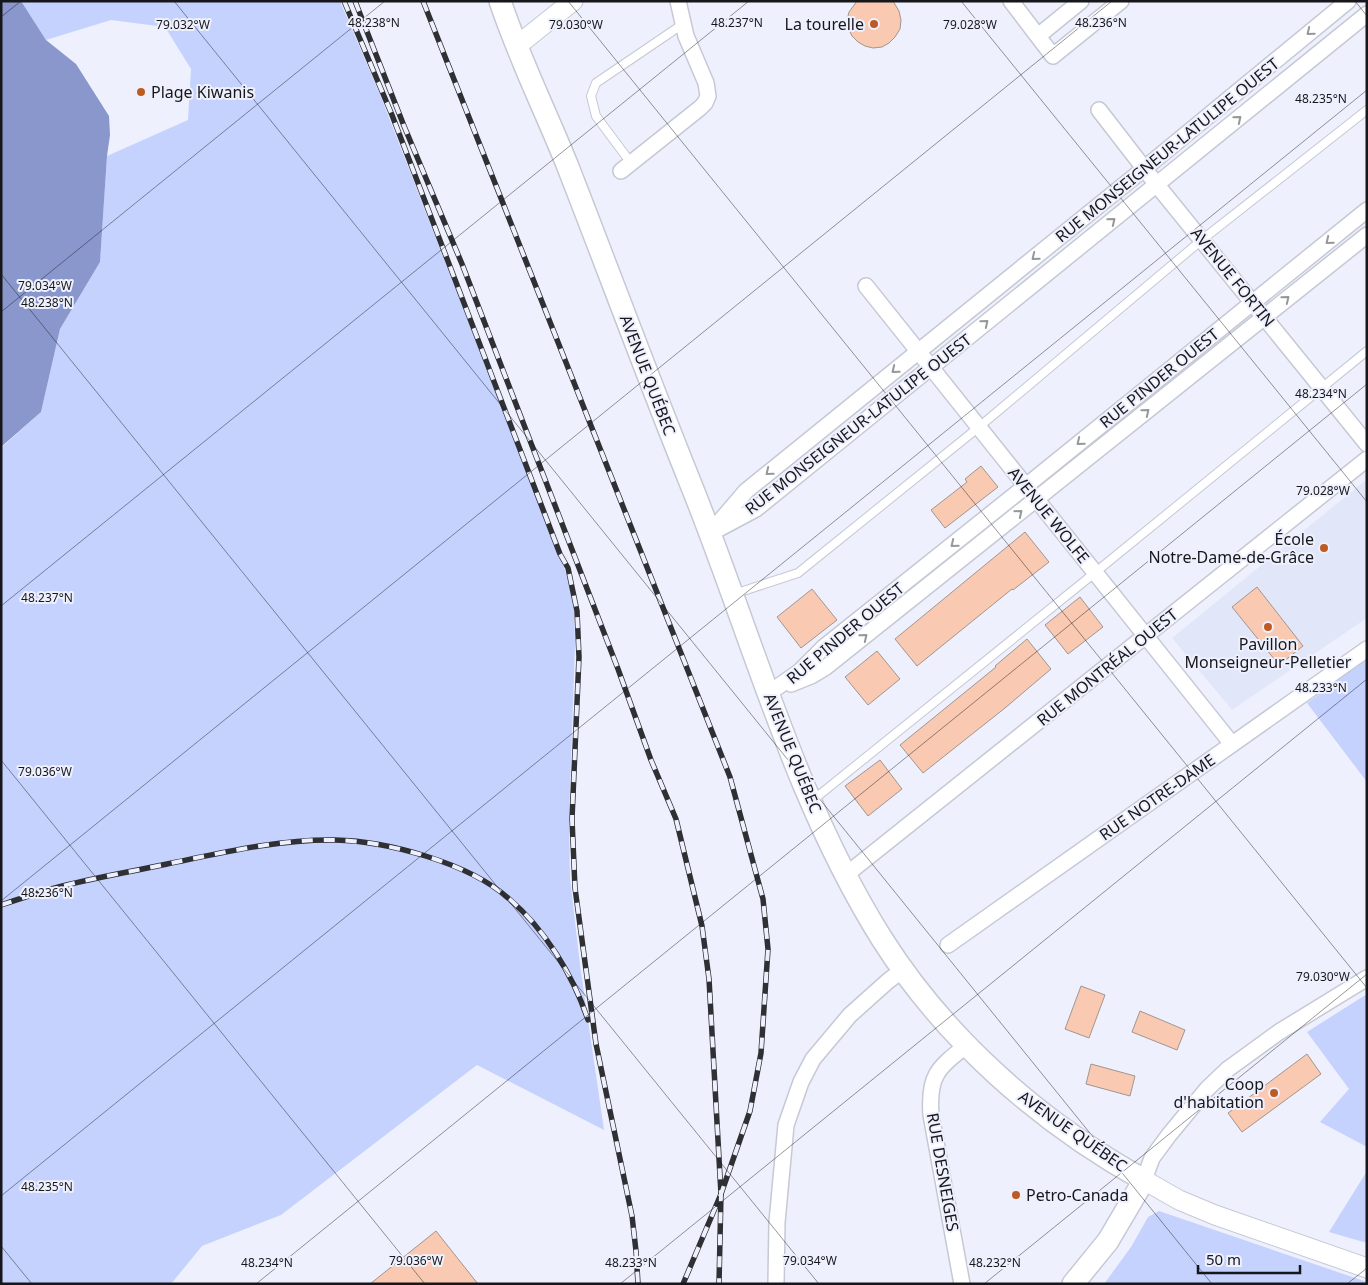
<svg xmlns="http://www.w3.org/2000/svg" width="1368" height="1285" font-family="'Noto Sans',sans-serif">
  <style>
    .built { fill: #e1e6f8 }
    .green { fill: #c5d2fe }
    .water { fill: #8997cc }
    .building { fill: #f9c9b1; stroke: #a19590 }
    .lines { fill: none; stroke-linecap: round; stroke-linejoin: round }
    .service-casing { stroke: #c5c9d4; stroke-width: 10 }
    .minor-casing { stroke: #c5c9d4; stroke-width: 18 }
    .tertiary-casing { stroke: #c5c9d4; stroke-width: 21 }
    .secondary-casing { stroke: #c5c9d4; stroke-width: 24 }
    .service { stroke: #fff; stroke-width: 8 }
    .minor { stroke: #fff; stroke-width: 15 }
    .tertiary { stroke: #fff; stroke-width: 19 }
    .secondary { stroke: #fff; stroke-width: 21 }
    .rail-casing { stroke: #2e3034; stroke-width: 5.5 }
    .rail { stroke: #eef1fd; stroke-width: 4; stroke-dasharray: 11; stroke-linecap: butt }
    .oneway { stroke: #969798 }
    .ticks { fill: none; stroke: #16171b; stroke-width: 1; stroke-opacity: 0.45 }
    .poi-dot { fill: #be5b22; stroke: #eef1fd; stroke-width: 2 }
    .labels { text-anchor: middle; stroke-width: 4; stroke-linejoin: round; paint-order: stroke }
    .poi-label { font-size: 16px; fill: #16171b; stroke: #eef1fd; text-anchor: end }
    .street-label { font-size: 16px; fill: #16171b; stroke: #eef1fd }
    .ticks-label { font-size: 12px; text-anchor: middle; fill: #16171b; stroke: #eef1fd; stroke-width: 4; stroke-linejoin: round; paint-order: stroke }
  </style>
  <rect width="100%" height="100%" fill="#eef1fd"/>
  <!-- built -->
  <path class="built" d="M1367,479V618L1232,710L1172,638Z"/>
  <!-- green -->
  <g class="green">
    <path d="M21,1H340L381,97L568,578L574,612L575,645L569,820L570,878L580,965L604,1130L477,1065L281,1215L202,1246L171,1284H1V448L41,412L60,329L100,262L107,156L188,120L191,69L165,27L111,20L46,40Z"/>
    <path d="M1367,659V782L1307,703Z"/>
    <path d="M1367,994V1147L1320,1122L1349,1089L1307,1032Z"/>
    <path d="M1367,1171V1243L1329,1232Z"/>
    <path d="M1159,1211L1367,1282V1284H1104L1131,1247L1148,1217Z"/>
  </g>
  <!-- water -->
  <path class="water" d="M1,1H21L46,40L76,64L109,116L110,135L107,156L100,262L60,329L41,412L1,447Z"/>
  <!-- building -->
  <g class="building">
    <path d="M857,1H893L899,11L901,20L900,29L895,37L889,43L882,47L873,48L865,46L858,42L852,36L848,28L847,20L849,12Z"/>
    <path d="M981,466L998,487L945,528L931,510L967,482L965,479Z"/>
    <path d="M1025,532L1049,562L1013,590L1012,589L917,666L895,639Z"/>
    <path d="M1257,587L1303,646L1279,665L1232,607Z"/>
    <path d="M812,589L837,620L801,648L777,617Z"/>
    <path d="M1080,597L1103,627L1068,654L1045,625Z"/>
    <path d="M1027,639L1051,669L1005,708L923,773L900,745L996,667L995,666Z"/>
    <path d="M877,651L900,679L868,705L845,677Z"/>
    <path d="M880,760L902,789L868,816L845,786Z"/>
    <path d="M1081,986L1105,995L1089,1038L1065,1029Z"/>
    <path d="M1140,1011L1185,1030L1177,1050L1132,1032Z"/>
    <path d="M1307,1054L1321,1074L1242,1132L1228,1113Z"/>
    <path d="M1091,1064L1135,1076L1130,1096L1086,1084Z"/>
    <path d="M436,1231L478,1284H370Z"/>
  </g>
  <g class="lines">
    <!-- service casing -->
    <g class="service-casing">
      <g id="service">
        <path d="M631,163L596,116L591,96L596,83L683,24"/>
        <path d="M734,594L798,573L979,427L1203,239L1367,110"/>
        <path d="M813,800L1081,584L1367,351"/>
      </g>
    </g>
    <!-- minor casing -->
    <g class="minor-casing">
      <g id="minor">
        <path d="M1011,1L1053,56L1121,1"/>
        <path d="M1038,36L1081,1"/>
        <path d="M1099,110L1157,185L1367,444"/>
        <path d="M621,171L700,108L705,103L708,96L706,83L686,36L678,1"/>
        <path d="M866,286L1232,744"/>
        <path d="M716,526L746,491L1145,168L1348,1"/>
        <path d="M711,533L756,509L1367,14"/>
        <path d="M791,684L811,676L826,667L1367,235"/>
        <path d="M769,693L799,672L824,647L1026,486L1367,210"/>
        <path d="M847,874L1367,459"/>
        <path d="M948,945L1367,649"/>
        <path d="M1144,1180L1152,1158L1169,1135L1207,1089L1228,1069L1279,1032L1367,978"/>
        <path d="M776,1284L777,1222L786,1125L801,1082L813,1059L850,1015L888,981L904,969"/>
        <path d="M962,1284L931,1115C928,1075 938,1068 967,1045"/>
      </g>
    </g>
    <!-- tertiary casing -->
    <g class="tertiary-casing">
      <g id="tertiary">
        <path d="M518,45L573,1"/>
        <path d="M1144,1180L1179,1200L1215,1215L1367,1268"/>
      </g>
    </g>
    <!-- secondary casing -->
    <g class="secondary-casing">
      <path id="secondary" d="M500,1C519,58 546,112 568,167C609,272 648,378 690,482C752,635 794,799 882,939C946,1040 1041,1123 1144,1180L1108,1241L1073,1284"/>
    </g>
    <!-- service -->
    <use href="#service" class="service"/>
    <!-- minor -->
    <use href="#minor" class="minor"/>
    <!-- tertiary -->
    <use href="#tertiary" class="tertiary"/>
    <!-- secondary -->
    <use href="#secondary" class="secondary"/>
    <!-- rail casing -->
    <g class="rail-casing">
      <g id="rail">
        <path d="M344,1L392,115L560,554L568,568L577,611L579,657L572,819L575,888L596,1044L632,1216L636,1251L638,1284"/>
        <path d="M355,1L404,126L462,264L618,669L651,760L676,819L702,926L709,979L721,1194L719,1284"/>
        <path d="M423,1L730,777L763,899L768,949L761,1053L750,1111L721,1194L683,1284"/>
        <path d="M1,905C19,899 37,893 55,888C92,878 130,872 167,864C221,853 279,839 335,840C387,841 469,863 508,898C545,929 573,975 588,1020"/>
      </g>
    </g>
    <!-- rail -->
    <use href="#rail" class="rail"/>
  </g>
  <!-- one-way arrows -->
  <defs><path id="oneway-chevron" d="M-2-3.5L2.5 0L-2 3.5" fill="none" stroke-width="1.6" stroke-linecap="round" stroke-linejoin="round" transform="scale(1.25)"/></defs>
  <g class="oneway">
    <use href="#oneway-chevron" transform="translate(1310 32) rotate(141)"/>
    <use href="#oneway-chevron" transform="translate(1238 119) rotate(-39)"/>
    <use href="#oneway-chevron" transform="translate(1112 221) rotate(-39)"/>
    <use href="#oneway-chevron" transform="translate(1329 241) rotate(141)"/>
    <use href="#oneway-chevron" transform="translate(1035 257) rotate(141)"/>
    <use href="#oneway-chevron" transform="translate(1286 299) rotate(-39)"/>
    <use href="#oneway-chevron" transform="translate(985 323) rotate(-39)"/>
    <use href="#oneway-chevron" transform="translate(895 370) rotate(141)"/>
    <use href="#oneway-chevron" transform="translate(1146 412) rotate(-39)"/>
    <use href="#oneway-chevron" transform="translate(1080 442) rotate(141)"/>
    <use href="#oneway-chevron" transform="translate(769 472) rotate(141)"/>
    <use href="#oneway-chevron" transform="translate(1019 513) rotate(-39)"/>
    <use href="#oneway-chevron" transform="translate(954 544) rotate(141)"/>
    <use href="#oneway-chevron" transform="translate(864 637) rotate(-39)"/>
  </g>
  <!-- ticks -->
  <path class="ticks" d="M174,1L1212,1284M568,1L1367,988M961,1L1367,502M1355,1L1367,16M1,17L21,1M1,274L819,1284M1,312L385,1M1,606L749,1M1,760L425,1284M1,901L1112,1M1,1196L1367,90M1,1246L32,1284M256,1284L1367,384M620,1284L1367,679M984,1284L1367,974M1347,1284L1367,1268"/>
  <!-- markers -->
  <g class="poi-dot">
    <circle cx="874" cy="24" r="5"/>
    <circle cx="141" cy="92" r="5"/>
    <circle cx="1324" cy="548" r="5"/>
    <circle cx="1268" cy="627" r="5"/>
    <circle cx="1274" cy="1093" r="5"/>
    <circle cx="1016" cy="1195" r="5"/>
  </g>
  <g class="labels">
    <!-- poi labels -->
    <g class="poi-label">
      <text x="864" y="30">La tourelle</text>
      <text x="151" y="98" text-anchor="start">Plage Kiwanis</text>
      <text x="1314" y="545">École<tspan x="1314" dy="18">Notre-Dame-de-Grâce</tspan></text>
      <text x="1268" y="650" text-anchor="middle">Pavillon<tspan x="1268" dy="18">Monseigneur-Pelletier</tspan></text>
      <text x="1264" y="1090">Coop<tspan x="1264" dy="18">d'habitation</tspan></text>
      <text x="1026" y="1201" text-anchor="start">Petro-Canada</text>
    </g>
    <!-- street labels -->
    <g class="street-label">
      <text transform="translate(1167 150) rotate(-39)" y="6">RUE MONSEIGNEUR-LATULIPE OUEST</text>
      <text transform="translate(1233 277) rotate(51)" y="6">AVENUE FORTIN</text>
      <text transform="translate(648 375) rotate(69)" y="6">AVENUE QUÉBEC</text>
      <text transform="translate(1159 378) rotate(-39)" y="6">RUE PINDER OUEST</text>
      <text transform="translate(858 424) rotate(-38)" y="6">RUE MONSEIGNEUR-LATULIPE OUEST</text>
      <text transform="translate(1049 515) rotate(51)" y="6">AVENUE WOLFE</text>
      <text transform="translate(845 633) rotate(-40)" y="6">RUE PINDER OUEST</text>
      <text transform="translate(1107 667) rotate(-39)" y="6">RUE MONTRÉAL OUEST</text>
      <text transform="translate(793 753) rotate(68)" y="6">AVENUE QUÉBEC</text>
      <text transform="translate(1157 797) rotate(-35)" y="6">RUE NOTRE-DAME</text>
      <text transform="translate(1073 1131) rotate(35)" y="6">AVENUE QUÉBEC</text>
      <text transform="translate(943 1172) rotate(80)" y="6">RUE DESNEIGES</text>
    </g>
  </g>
  <g class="ticks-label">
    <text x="374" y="27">48.238°N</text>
    <text x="737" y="27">48.237°N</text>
    <text x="1101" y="27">48.236°N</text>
    <text x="970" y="29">79.028°W</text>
    <text x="183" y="29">79.032°W</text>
    <text x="576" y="29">79.030°W</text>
    <text x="1321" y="103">48.235°N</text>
    <text x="45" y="290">79.034°W</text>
    <text x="47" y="307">48.238°N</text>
    <text x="1321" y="398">48.234°N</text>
    <text x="1323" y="495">79.028°W</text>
    <text x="47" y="602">48.237°N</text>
    <text x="1321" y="692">48.233°N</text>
    <text x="45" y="776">79.036°W</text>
    <text x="47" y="897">48.236°N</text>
    <text x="1323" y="981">79.030°W</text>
    <text x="47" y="1191">48.235°N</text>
    <text x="416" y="1265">79.036°W</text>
    <text x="810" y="1265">79.034°W</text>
    <text x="267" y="1267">48.234°N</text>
    <text x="631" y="1267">48.233°N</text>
    <text x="995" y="1267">48.232°N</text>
  </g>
  <!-- border -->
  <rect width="1368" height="1285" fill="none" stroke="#16171b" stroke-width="5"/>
  <!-- scale -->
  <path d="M1198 1265v8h102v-8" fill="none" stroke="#16171b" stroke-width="2.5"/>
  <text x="1206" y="1265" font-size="15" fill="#16171b" stroke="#eef1fd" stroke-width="4" paint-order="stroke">50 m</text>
</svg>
